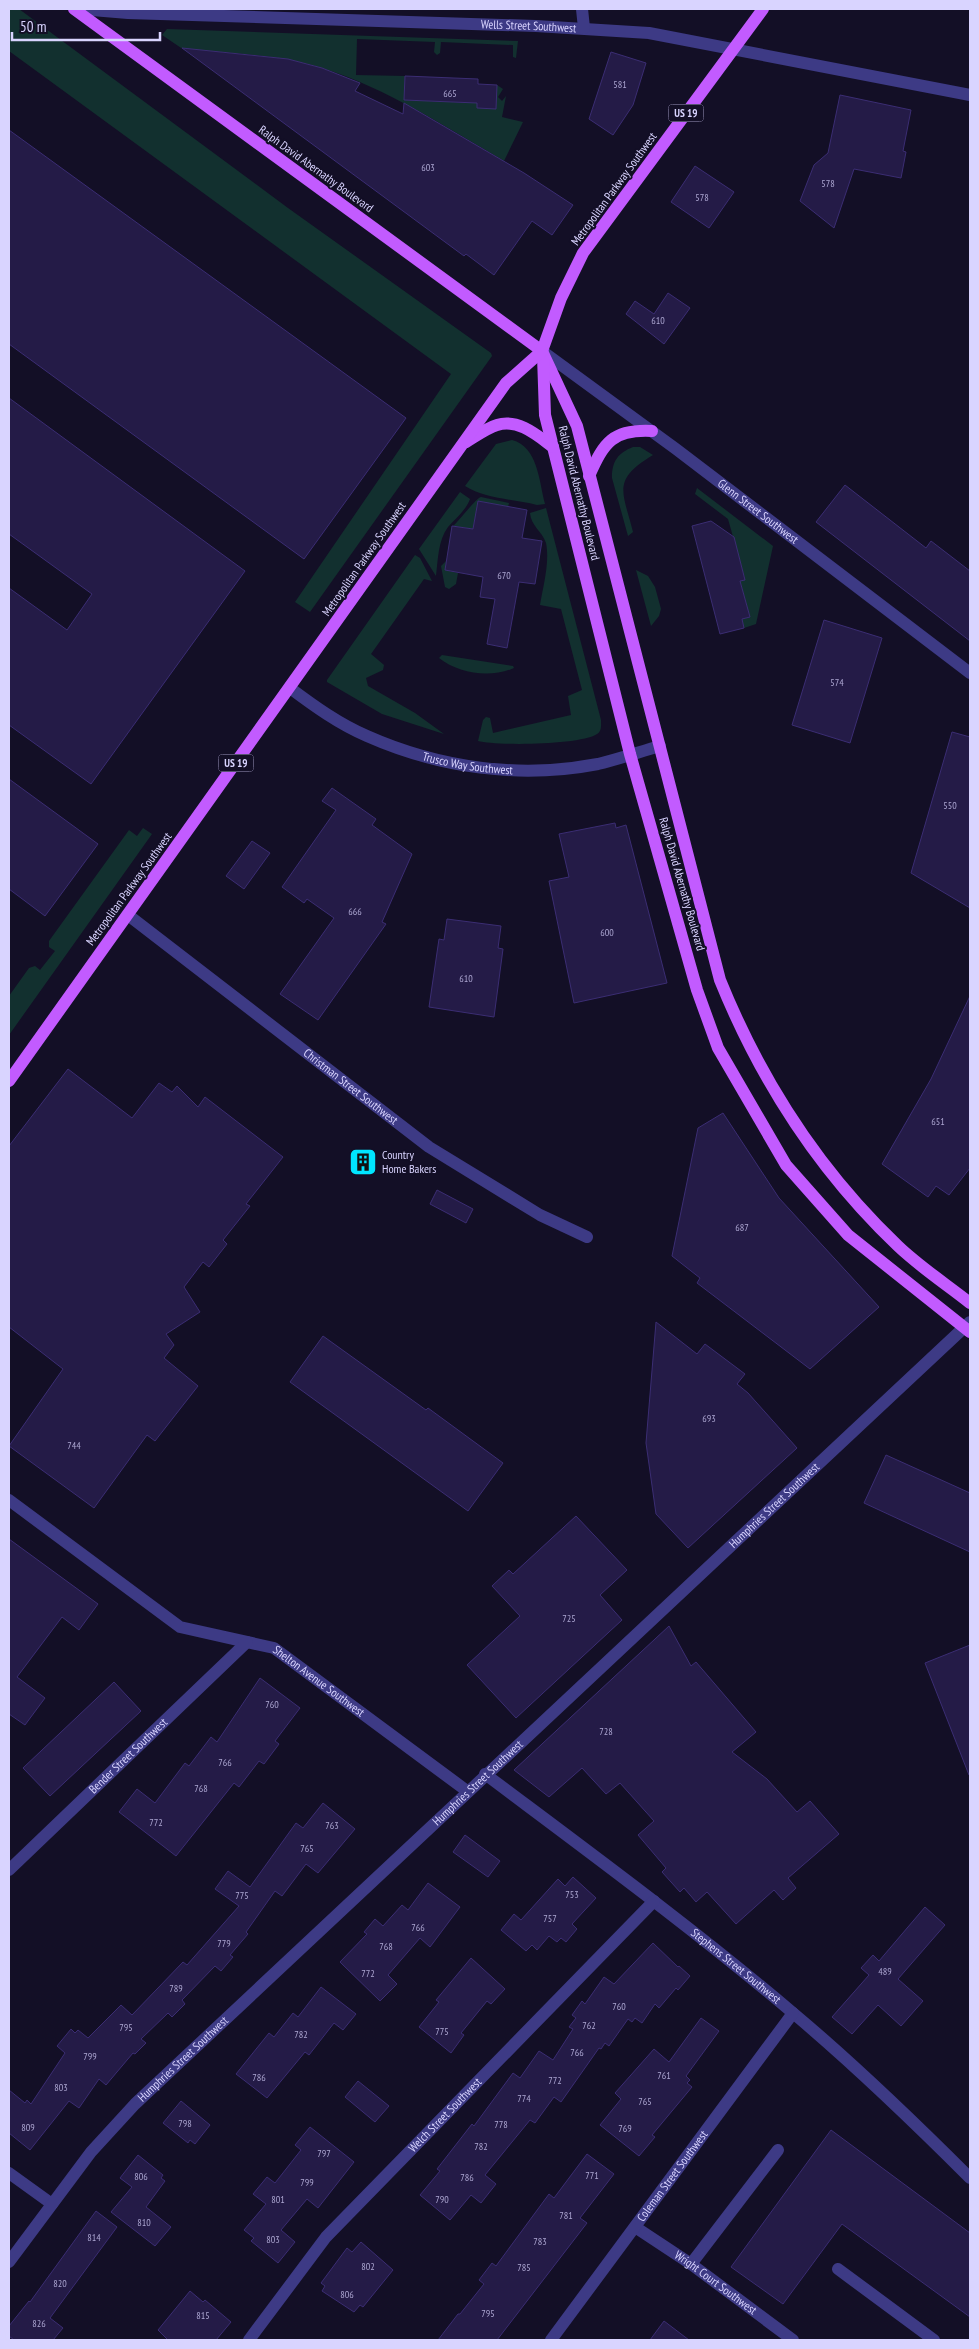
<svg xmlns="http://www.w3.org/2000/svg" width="979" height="2349" font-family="'PT Sans Narrow',sans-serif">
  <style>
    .green { fill: #12302f }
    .building { fill: #241b47; stroke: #3b2d73 }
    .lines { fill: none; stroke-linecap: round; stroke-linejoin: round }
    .minor { stroke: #3d3a85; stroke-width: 12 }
    .major { stroke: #c25bff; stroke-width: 12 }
    .labels { text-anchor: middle; stroke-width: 4; stroke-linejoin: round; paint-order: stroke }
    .number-label { font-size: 10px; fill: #aca6d1 }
    .shield { fill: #130f26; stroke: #9e99be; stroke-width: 1 }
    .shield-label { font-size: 11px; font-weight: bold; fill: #d9d4ff }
    .street-label { font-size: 12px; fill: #d9d4ff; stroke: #130f26 }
    .poi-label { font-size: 12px; fill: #d9d4ff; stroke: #130f26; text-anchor: start }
  </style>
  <rect width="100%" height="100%" fill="#130f26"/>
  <!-- green -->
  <g class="green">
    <path d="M9,9H19L288,208L491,353L492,356L310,612L295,602L451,374L9,51Z"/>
    <path d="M167,29L518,41L516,58L513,57V45L441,42L440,53L437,55L434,52L435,42L357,39L356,75L405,76L404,100L477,103V108H496L497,85L503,89L498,97L502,101L506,96L502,117L523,122L504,161C446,127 386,88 322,68C282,55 239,54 198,50L193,56L162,35Z"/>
    <path d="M512,440C538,447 539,481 545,504L537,505C514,499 485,499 465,486L496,444Z"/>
    <path d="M633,447H640L653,455C611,480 623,492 633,532L628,536L612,478C612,461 618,453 633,447Z"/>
    <path d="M697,488L773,546L756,624L744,628L742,619L750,617L740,581L745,579L728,519L695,494Z"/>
    <path d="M460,492L470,499C466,510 456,518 448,527C438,540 438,560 436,576L419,549Z"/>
    <path d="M481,497L509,503L508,507L478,501L473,529L453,526C461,519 475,499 481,497Z"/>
    <path d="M546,508L601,720C601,725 602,731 597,734C581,745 497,746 478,741L483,720L486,717L490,718L493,733L571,715L568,696L582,690L561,609L540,605C543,587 550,562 546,543C542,531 531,526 530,513Z"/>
    <path d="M415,555L420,558L432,581L424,579L371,654L384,665L383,670L366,678L368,686L415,713L444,734L382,714L327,682V680Z"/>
    <path d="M446,561L445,570L458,573L456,584L449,589L445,587L441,566Z"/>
    <path d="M636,570L648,576L655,587L661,609L659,616L651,626Z"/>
    <path d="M442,655L513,666L514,668C491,678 459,674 439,658Z"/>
    <path d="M143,828L152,834L9,1035V996L29,968L35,966L40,970L55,951L49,947V941L129,830L137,836Z"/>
  </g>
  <!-- building -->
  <g class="building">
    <path d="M182,48L288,59L322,68L360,83L355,91L403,114L404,103L524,173L573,205L552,235L532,221L494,275L466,254L464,256Z"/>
    <path d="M611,52L646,63L633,105L613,135L589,119Z"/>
    <path d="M405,76L478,79V84L497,85L496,109L477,108V103L404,100Z"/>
    <path d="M840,95L911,110L903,151L906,152L901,178L854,169L834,228L800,201L814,165L828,153Z"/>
    <path d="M9,130L406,418L304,559L9,344Z"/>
    <path d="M695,166L734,192L709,228L671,202Z"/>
    <path d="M668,293L690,308L664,344L626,314L635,301L654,314Z"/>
    <path d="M9,398L245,571L91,784L9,725V588L67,630L92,594L9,534Z"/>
    <path d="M845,485L926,548L931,541L970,571V641L816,522Z"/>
    <path d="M478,501L527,510L522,538L542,541L535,584L519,582L507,648L487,644L495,599L480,597L483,577L445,570L452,526L473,529Z"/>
    <path d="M711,521L734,537L745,580L740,581L750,617L742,619L744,628L720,634L692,526Z"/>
    <path d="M824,620L882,638L850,743L792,725Z"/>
    <path d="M952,732L970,737V908L911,873Z"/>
    <path d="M9,779L98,844L45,916L9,889Z"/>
    <path d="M332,788L376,819L372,825L412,854L382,922L386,924L318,1020L280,994L334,918L307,899L304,903L282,887L336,810L322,801Z"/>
    <path d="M615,823L616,828L626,825L667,983L574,1003L549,881L569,877L559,834Z"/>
    <path d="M252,841L270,853L244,889L226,876Z"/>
    <path d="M447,919L501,926L498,948L503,949L494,1017L429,1007L439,939L444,940Z"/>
    <path d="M970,996V1168L949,1195L936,1186L928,1197L882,1164L931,1079Z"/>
    <path d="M68,1069L132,1118L159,1083L172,1092L177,1086L198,1107L205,1097L283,1157L246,1204L250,1206L223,1240L227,1244L209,1267L203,1262L184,1287L200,1312L166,1334L174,1345L164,1358L198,1386L155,1441L147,1435L94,1508L9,1446L63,1369L9,1327V1146Z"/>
    <path d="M723,1113L779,1198L879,1307L810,1369L697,1283L700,1278L672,1256L698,1128Z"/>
    <path d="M437,1190L473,1209L466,1223L430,1204Z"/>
    <path d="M656,1322L697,1354L705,1344L745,1374L737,1384L748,1393L797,1448L688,1548L656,1514L646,1443Z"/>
    <path d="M323,1336L426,1410L428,1408L503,1463L468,1511L290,1382Z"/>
    <path d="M886,1455L970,1493V1552L864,1503Z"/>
    <path d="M576,1516L627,1570L600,1595L622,1620L516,1718L467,1665L520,1616L492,1586L509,1570L513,1574Z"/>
    <path d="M9,1539L98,1604L79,1630L62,1617L17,1677L45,1698L25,1725L9,1714Z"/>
    <path d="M669,1626L691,1666L696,1662L756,1732L732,1752L767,1779L797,1812L810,1801L839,1834L788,1878L796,1888L783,1900L774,1890L736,1924L707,1892L696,1902L684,1888L680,1892L662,1872L666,1868L638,1835L654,1821L620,1783L606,1794L582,1768L549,1797L514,1770Z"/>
    <path d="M970,1645V1775H969L925,1663Z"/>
    <path d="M260,1678L300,1708L275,1741L279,1744L264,1764L259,1761L239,1787L234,1783L176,1856L119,1812L137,1789L155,1803L185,1763L189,1766L211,1737L217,1742Z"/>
    <path d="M114,1682L141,1711L50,1796L23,1768Z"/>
    <path d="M323,1803L355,1829L318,1873L306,1864L282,1896L275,1891L246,1932L248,1934L230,1955L233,1957L221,1971L215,1966L182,2000L185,2004L172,2017L168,2013L141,2039L146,2043L135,2054L133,2053L106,2085L99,2079L79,2108L69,2101L30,2150L9,2133V2090L25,2103L27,2100L31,2104L65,2053L57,2046L71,2029L75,2033L78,2030L88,2038L121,2005L132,2015L183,1962L187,1965L239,1906L215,1889L228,1871L250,1887L296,1823L303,1828Z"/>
    <path d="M465,1835L500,1861L488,1877L453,1852Z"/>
    <path d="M573,1877L596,1898L572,1924L577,1929L566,1942L561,1938L557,1942L549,1936L537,1950L532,1945L526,1951L501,1930L514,1914L521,1920L558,1879L565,1886Z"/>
    <path d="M428,1883L460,1907L430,1947L420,1938L388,1975L397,1984L380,2001L340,1962L367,1934L364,1932L375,1919L383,1926L402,1905L408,1910Z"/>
    <path d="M925,1907L945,1925L898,1979L923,2001L901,2026L878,2005L852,2034L832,2017L869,1975L861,1968L873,1955L879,1961Z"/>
    <path d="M653,1943L678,1967L679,1966L690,1976L678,1990L676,1988L659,2008L655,2004L642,2023L635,2018L632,2022L628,2019L609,2046L605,2043L601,2049L599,2048L561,2102L554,2097L535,2123L530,2120L485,2175L496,2184L481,2203L471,2195L450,2220L420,2195L440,2171L437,2169L472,2124L474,2126L513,2073L520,2078L539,2051L553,2060L573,2029L569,2027L576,2018L572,2015L582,2001L585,2004L604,1977L614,1984Z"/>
    <path d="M471,1958L505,1989L491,2004L487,2001L461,2033L464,2035L451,2053L419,2027L439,2002L436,2000Z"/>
    <path d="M321,1987L356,2014L343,2030L334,2023L309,2055L305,2052L267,2098L236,2074L269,2033L274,2037L293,2013L298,2017Z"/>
    <path d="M701,2018L719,2031L686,2076L690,2080L687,2083L692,2087L652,2135L655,2137L639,2156L600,2125L621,2099L615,2093L654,2049L669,2062Z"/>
    <path d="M358,2081L389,2106L375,2122L345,2097Z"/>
    <path d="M181,2101L210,2125L195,2144L190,2140L188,2143L163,2123Z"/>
    <path d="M310,2127L354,2162L318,2208L307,2199L281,2230L295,2242L278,2263L251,2241L254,2238L244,2230L266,2204L253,2194L267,2177L275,2183L301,2150L295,2145Z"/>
    <path d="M831,2130L970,2233V2317L842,2224L783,2304L731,2267Z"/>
    <path d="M587,2154L614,2174L580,2218L587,2223L497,2340H438L458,2314H460L484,2284L479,2280L492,2263L496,2266L549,2194L554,2198Z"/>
    <path d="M138,2155L163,2175L161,2178L165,2181L146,2207L171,2227L155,2246L111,2212L132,2187L120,2178Z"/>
    <path d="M96,2211L117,2227L50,2318L63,2328L53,2340H14L9,2336V2326L29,2301L30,2302Z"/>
    <path d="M361,2242L393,2270L363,2307L360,2305L354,2312L322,2291L325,2286L321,2283L347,2248L352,2252Z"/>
    <path d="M190,2291L203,2302L205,2300L231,2322L216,2340H168L158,2330Z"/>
    <path d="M664,2321L689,2340H650Z"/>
  </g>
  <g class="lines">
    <!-- minor -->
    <g class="minor">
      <path id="s1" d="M80,9L128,13L536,26L649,33L970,95"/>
      <path d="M582,9L584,28"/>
      <path id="s2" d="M542,351L676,449L970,673"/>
      <path id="s3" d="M290,688C314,706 339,724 367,736C439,768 520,779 598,764C619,759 639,752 660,746"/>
      <path id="s4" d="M128,915L429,1147L540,1215L587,1237"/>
      <path id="s5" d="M9,1500L180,1627L274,1648L467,1791"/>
      <path id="s6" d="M485,1774C589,1852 694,1929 793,2013C855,2065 913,2121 970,2178"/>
      <path id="s7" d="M9,1870L247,1642"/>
      <path d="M9,2173L52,2204"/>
      <path id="s8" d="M635,2227L691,2264L793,2340"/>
      <path id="s9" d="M9,2262L91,2152L135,2104L970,1322"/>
      <path d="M691,2264L778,2150"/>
      <path d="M838,2269L934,2340"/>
      <path id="s10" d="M249,2340L326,2237L654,1901"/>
      <path id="s11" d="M551,2340L793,2013"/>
    </g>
    <!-- major -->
    <g class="major">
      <path d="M74,9L542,351L577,426L720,980C761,1081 819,1171 898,1246C920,1267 946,1284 970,1303"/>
      <path d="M543,356L545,415L630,754L697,990L718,1048L786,1165L848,1235L970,1332"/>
      <path d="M466,442C476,436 487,428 497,425C518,418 538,436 553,447"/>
      <path d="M589,476C604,442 613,429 652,431"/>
      <path d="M9,1081L506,383L542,351L561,298L583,253L763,9"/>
    </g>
  </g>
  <!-- icons -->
  <defs>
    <g id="building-square" transform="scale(1.4375)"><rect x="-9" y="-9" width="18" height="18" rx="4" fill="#00e5ff" stroke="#130f26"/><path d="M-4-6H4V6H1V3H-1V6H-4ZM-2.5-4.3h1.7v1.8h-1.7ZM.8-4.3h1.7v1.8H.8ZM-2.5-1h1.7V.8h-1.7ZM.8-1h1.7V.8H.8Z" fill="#111"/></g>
  </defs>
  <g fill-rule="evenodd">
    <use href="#building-square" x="363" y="1162"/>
  </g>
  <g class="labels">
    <!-- number labels -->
    <g class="number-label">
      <text x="620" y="88">581</text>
      <text x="450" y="97">665</text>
      <text x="428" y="171">603</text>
      <text x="828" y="187">578</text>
      <text x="702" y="201">578</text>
      <text x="658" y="324">610</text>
      <text x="504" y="579">670</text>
      <text x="837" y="686">574</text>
      <text x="950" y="809">550</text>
      <text x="355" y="915">666</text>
      <text x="607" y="936">600</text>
      <text x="466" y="982">610</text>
      <text x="938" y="1125">651</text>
      <text x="742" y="1231">687</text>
      <text x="709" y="1422">693</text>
      <text x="74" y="1449">744</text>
      <text x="569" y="1622">725</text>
      <text x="272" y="1708">760</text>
      <text x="606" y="1735">728</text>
      <text x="225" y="1766">766</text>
      <text x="201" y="1792">768</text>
      <text x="156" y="1826">772</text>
      <text x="332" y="1829">763</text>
      <text x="307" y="1852">765</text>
      <text x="572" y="1898">753</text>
      <text x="242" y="1899">775</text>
      <text x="550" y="1922">757</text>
      <text x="418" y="1931">766</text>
      <text x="224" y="1947">779</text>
      <text x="386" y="1950">768</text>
      <text x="885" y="1975">489</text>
      <text x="368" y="1977">772</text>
      <text x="176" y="1992">789</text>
      <text x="619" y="2010">760</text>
      <text x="589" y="2029">762</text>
      <text x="126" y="2031">795</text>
      <text x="442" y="2035">775</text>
      <text x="301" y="2038">782</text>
      <text x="577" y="2056">766</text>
      <text x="90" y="2060">799</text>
      <text x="664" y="2079">761</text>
      <text x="259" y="2081">786</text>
      <text x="555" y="2084">772</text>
      <text x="61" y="2091">803</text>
      <text x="524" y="2102">774</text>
      <text x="645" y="2105">765</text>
      <text x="185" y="2127">798</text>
      <text x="501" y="2128">778</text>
      <text x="28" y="2131">809</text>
      <text x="625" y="2132">769</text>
      <text x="481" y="2150">782</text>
      <text x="324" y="2157">797</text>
      <text x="592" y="2179">771</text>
      <text x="141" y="2180">806</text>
      <text x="467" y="2181">786</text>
      <text x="307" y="2186">799</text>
      <text x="278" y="2203">801</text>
      <text x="442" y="2203">790</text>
      <text x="566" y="2219">781</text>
      <text x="144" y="2226">810</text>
      <text x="94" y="2241">814</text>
      <text x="273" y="2243">803</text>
      <text x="540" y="2245">783</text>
      <text x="368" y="2270">802</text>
      <text x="524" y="2271">785</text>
      <text x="60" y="2287">820</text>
      <text x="347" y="2298">806</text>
      <text x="488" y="2317">795</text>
      <text x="203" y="2319">815</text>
      <text x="39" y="2327">826</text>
    </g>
    <!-- shield labels -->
    <g class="shield">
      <rect x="668.5" y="104.5" width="35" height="17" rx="4"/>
      <rect x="218.5" y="754.5" width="35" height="17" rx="4"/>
    </g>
    <g class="shield-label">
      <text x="686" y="117">US 19</text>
      <text x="236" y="767">US 19</text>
    </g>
    <!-- street labels -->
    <g class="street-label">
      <text dy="4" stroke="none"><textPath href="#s1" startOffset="449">Wells Street Southwest</textPath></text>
      <text transform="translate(316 169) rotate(36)" y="4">Ralph David Abernathy Boulevard</text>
      <text transform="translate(614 189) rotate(-54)" y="4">Metropolitan Parkway Southwest</text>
      <text transform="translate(579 493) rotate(76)" y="4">Ralph David Abernathy Boulevard</text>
      <text dy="4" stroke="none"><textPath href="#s2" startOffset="269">Glenn Street Southwest</textPath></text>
      <text transform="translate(364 559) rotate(-55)" y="4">Metropolitan Parkway Southwest</text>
      <text dy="4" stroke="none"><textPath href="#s3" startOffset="196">Trusco Way Southwest</textPath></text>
      <text transform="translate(682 884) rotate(74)" y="4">Ralph David Abernathy Boulevard</text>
      <text transform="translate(129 889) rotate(-54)" y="4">Metropolitan Parkway Southwest</text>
      <text dy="4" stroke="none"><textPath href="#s4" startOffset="281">Christman Street Southwest</textPath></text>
      <text dy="4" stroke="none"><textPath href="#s9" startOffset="1078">Humphries Street Southwest</textPath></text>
      <text dy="4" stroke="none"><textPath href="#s5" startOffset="365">Shelton Avenue Southwest</textPath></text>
      <text dy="4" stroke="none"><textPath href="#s7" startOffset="165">Bender Street Southwest</textPath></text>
      <text dy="4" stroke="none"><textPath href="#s9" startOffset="672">Humphries Street Southwest</textPath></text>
      <text dy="4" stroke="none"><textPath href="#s6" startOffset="316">Stephens Street Southwest</textPath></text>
      <text dy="4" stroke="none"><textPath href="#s9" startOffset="268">Humphries Street Southwest</textPath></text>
      <text dy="4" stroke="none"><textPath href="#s10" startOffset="299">Welch Street Southwest</textPath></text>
      <text dy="4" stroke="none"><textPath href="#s11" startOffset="204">Coleman Street Southwest</textPath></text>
      <text dy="4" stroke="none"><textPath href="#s8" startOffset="98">Wright Court Southwest</textPath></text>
    </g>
    <!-- poi labels -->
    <g class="poi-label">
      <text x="382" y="1159">Country<tspan x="382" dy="14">Home Bakers</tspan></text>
    </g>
  </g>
  <!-- border -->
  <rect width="979" height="2349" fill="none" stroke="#d9d4ff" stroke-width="20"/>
  <!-- scale -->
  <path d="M12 32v8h148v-8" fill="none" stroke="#d9d4ff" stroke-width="2.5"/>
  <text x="20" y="32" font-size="15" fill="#d9d4ff" stroke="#130f26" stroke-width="4" paint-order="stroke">50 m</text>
</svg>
